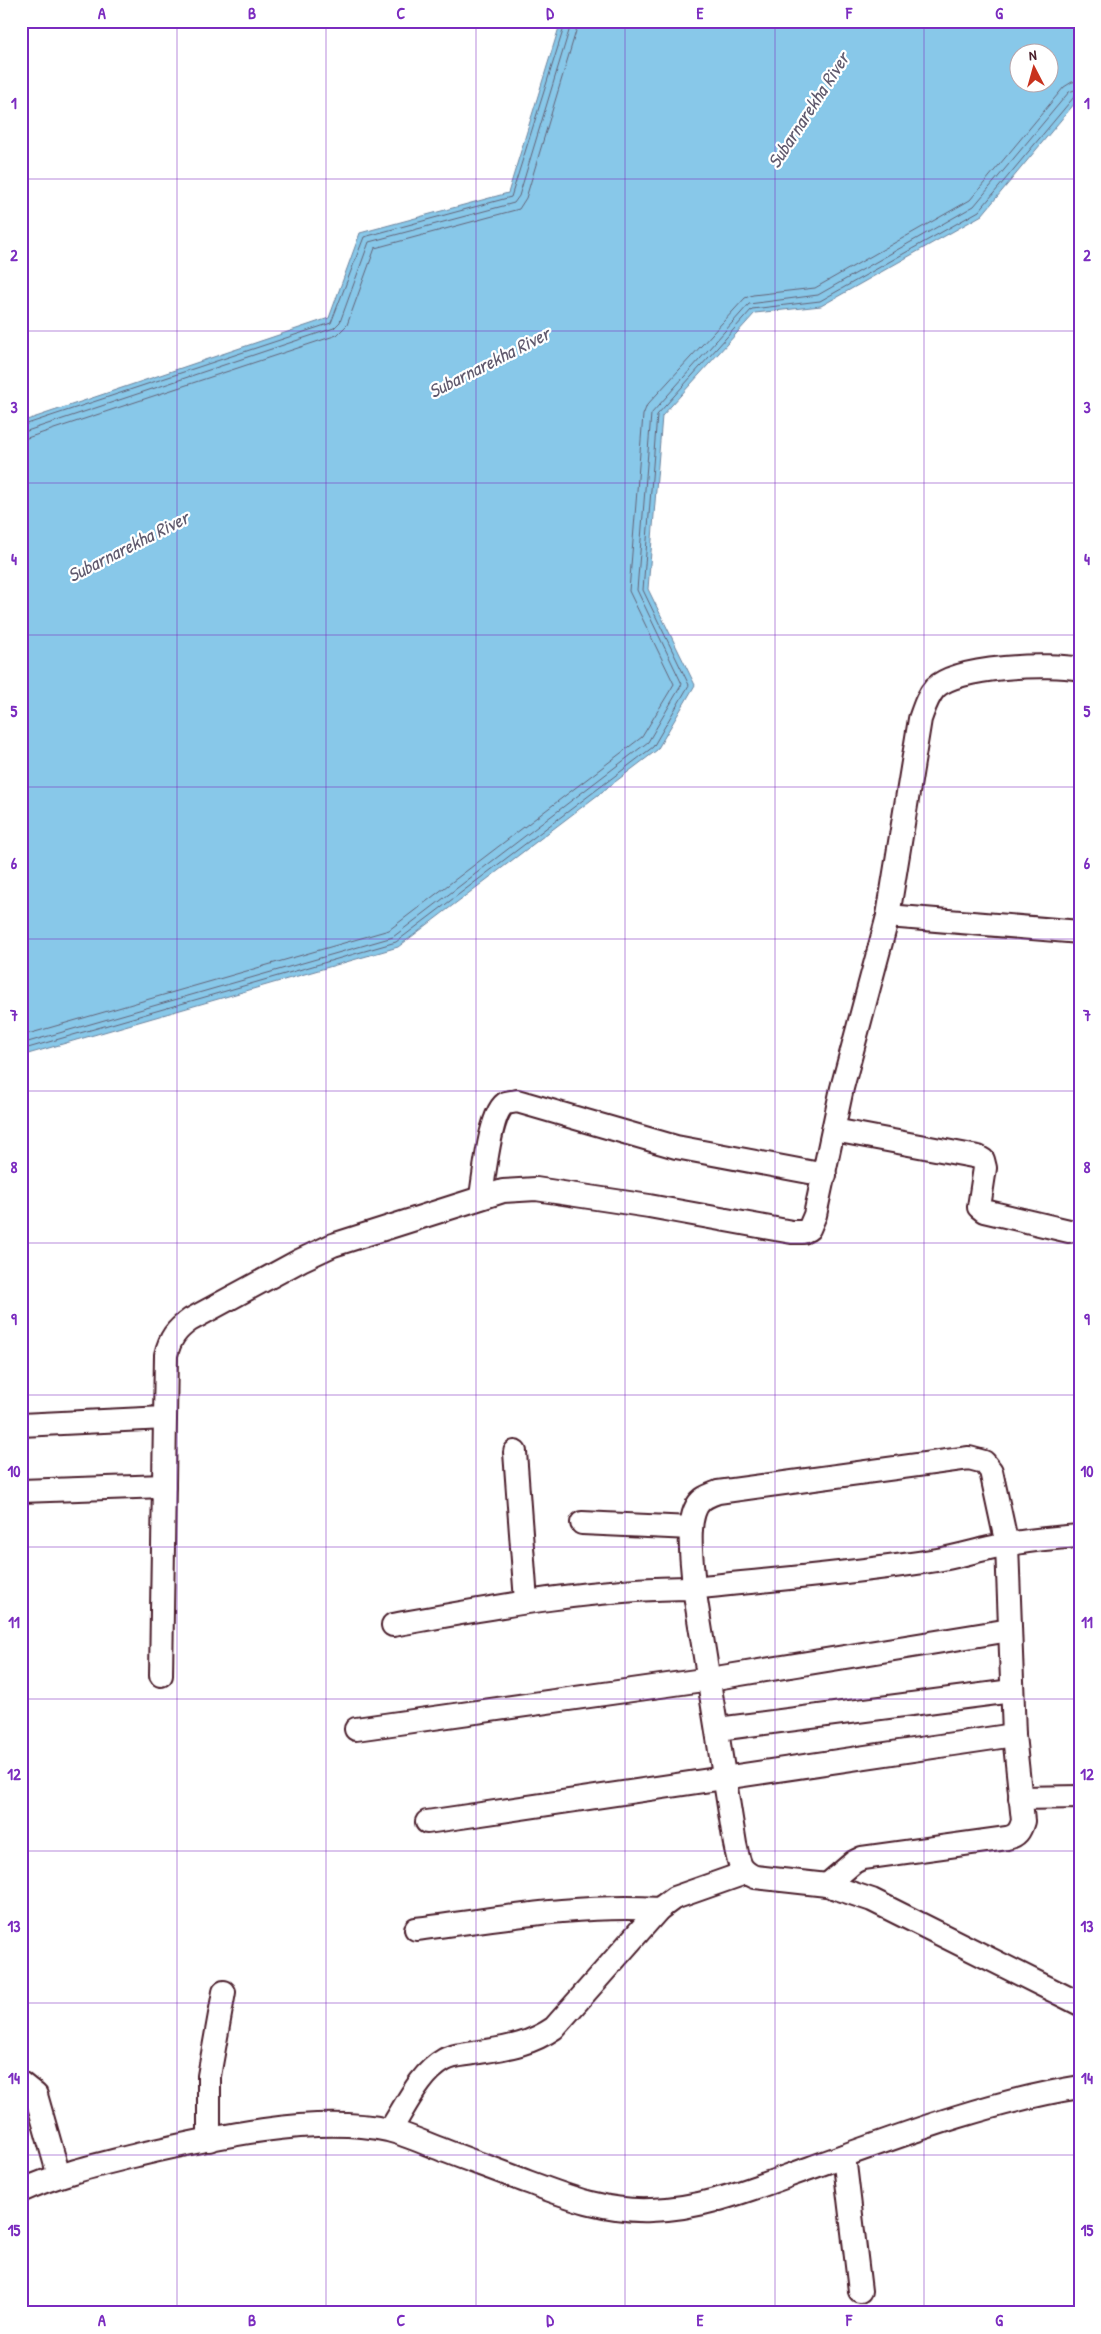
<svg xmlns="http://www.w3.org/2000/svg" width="1101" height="2334" font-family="'Patrick Hand',sans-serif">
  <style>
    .water { fill: #88c8e9; stroke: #6f849d; fill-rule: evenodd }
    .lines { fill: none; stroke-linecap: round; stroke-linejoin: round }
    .shore { stroke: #636377; stroke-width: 1 }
    .minor-casing { stroke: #4a1f2b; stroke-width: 26 }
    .minor { stroke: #fff; stroke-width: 22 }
    .grid { fill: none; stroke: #7b2cbf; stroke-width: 1; stroke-opacity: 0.55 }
    .labels { text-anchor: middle; stroke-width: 4.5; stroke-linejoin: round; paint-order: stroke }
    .water-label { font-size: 19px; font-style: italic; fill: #605a6e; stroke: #fff }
    .neatline { fill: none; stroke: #7b2cbf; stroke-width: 2 }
    .grid-label { font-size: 16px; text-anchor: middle; font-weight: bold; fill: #7b2cbf }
  </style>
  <rect width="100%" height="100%" fill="#fff"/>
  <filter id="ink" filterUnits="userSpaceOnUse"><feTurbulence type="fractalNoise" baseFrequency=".02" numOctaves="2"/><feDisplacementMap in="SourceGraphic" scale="10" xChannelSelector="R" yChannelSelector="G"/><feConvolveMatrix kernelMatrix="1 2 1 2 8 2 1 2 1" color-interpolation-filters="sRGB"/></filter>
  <g filter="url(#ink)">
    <!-- water -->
    <path class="water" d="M561,21H1080V97L982,215L821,306L755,313L662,416L648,589L695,685L657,750L398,947L21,1056V422L329,318L360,233L508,193ZM1018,52H1048V82H1018Z"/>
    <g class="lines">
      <!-- shore -->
      <g class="shore">
        <path d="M21,426L331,323L364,237L511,197L566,21"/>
        <path d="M21,433L334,328L340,322L369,242L514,203L519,196L572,21"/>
        <path d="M21,440L337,335L347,325L375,248L519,209L526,198L579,21"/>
        <path d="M21,1036L389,930L642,737L674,684L629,591L643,415L647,405L745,298L753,295L815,288L970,200L1064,87L1072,82L1080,81"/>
        <path d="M21,1044L393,937L648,742L682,684L637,590L651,414L749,304L818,295L974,206L1069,92L1080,88"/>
        <path d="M21,1050L396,942L653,747L689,685L643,590L657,415L752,309L820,301L979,211L1074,97L1080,95"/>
      </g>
      <!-- minor casing -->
      <g class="minor-casing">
        <g id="minor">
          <path d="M888,916L1080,932"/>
          <path d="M834,1130L978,1157L983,1160L985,1168L979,1207L984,1211L1069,1231"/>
          <path d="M481,1196C484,1179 490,1111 506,1103C508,1102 514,1102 517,1101L676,1147L825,1175"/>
          <path d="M21,1425L165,1418"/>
          <path d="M515,1452L526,1601"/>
          <path d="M21,1491L164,1486"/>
          <path d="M582,1523L691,1528"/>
          <path d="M393,1625C493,1607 593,1588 694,1588L735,1844C739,1861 738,1870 755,1877L827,1885L872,1900L1080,2004"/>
          <path d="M161,1675L166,1355C170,1338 176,1330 190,1320L301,1260L333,1245L503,1191L536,1189L649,1206L792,1232H803L809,1229L815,1215L842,1088L888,916L920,719C924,708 927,697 935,688C957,666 1049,663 1080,669"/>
          <path d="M356,1729L710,1679L1010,1630"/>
          <path d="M718,1729L1012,1691"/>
          <path d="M1020,1798L1080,1797"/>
          <path d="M427,1822L1014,1735"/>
          <path d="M827,1885L854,1862L862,1858L1007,1838C1017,1836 1020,1831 1023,1821L1014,1735L1007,1545L991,1471L984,1462L969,1458L718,1492C713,1494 707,1496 703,1499C683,1514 693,1565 694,1588C775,1579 857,1573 937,1560C955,1557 972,1552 989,1548C1019,1541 1049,1538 1080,1536"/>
          <path d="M416,1929C497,1919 578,1904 659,1909"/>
          <path d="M21,2083L36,2095L59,2176"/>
          <path d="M390,2130C405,2108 419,2074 444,2060C452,2055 464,2055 474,2053C503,2048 528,2046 554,2028L659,1909L674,1898L745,1873"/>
          <path d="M209,2140V2076L224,1992"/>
          <path d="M844,2156L860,2291"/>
          <path d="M21,2191C58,2174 98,2165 137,2155C210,2138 315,2114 388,2130C404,2134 420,2141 435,2147C466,2159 497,2170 528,2182C569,2197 606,2212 651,2210C705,2209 759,2186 810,2168C899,2136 987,2102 1080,2087"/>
        </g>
      </g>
      <!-- minor -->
      <use href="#minor" class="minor"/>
    </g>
  </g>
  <!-- grid -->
  <path class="grid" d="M177,21V2313M326,21V2313M476,21V2313M625,21V2313M775,21V2313M924,21V2313M21,179H1080M21,331H1080M21,483H1080M21,635H1080M21,787H1080M21,939H1080M21,1091H1080M21,1243H1080M21,1395H1080M21,1547H1080M21,1699H1080M21,1851H1080M21,2003H1080M21,2155H1080"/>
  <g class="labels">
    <!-- water labels -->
    <g class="water-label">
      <text transform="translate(808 110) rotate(-57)" y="7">Subarnarekha River</text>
      <text transform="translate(489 362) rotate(-27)" y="7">Subarnarekha River</text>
      <text transform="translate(128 546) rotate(-27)" y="7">Subarnarekha River</text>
    </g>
  </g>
  <!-- margin -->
  <rect width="1101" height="2334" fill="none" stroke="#fff" stroke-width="55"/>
  <!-- north arrow -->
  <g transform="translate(1034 68) rotate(354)"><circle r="24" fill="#ffffff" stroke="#b7a5aa"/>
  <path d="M0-4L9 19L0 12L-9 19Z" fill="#c8321e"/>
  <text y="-8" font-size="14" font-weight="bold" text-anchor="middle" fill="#4a1f2b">N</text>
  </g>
  <rect x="28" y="28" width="1046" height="2278" class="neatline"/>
  <g class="grid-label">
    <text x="102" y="19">A</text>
    <text x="252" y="19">B</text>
    <text x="401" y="19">C</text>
    <text x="550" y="19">D</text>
    <text x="700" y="19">E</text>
    <text x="849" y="19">F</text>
    <text x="999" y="19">G</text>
    <text x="14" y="109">1</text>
    <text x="1087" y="109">1</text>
    <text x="14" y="261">2</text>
    <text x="1087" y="261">2</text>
    <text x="14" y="413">3</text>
    <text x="1087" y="413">3</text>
    <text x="14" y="565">4</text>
    <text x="1087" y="565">4</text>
    <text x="14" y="717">5</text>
    <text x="1087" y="717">5</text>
    <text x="14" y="869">6</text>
    <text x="1087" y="869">6</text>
    <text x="14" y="1021">7</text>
    <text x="1087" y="1021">7</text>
    <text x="14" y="1173">8</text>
    <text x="1087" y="1173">8</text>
    <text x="14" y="1325">9</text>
    <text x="1087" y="1325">9</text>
    <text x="14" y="1477">10</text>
    <text x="1087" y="1477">10</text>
    <text x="14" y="1628">11</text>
    <text x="1087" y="1628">11</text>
    <text x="14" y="1780">12</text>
    <text x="1087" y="1780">12</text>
    <text x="14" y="1932">13</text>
    <text x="1087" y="1932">13</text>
    <text x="14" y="2084">14</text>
    <text x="1087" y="2084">14</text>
    <text x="14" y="2236">15</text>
    <text x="1087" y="2236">15</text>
    <text x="102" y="2326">A</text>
    <text x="252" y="2326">B</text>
    <text x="401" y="2326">C</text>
    <text x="550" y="2326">D</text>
    <text x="700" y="2326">E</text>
    <text x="849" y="2326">F</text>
    <text x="999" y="2326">G</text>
  </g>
</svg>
